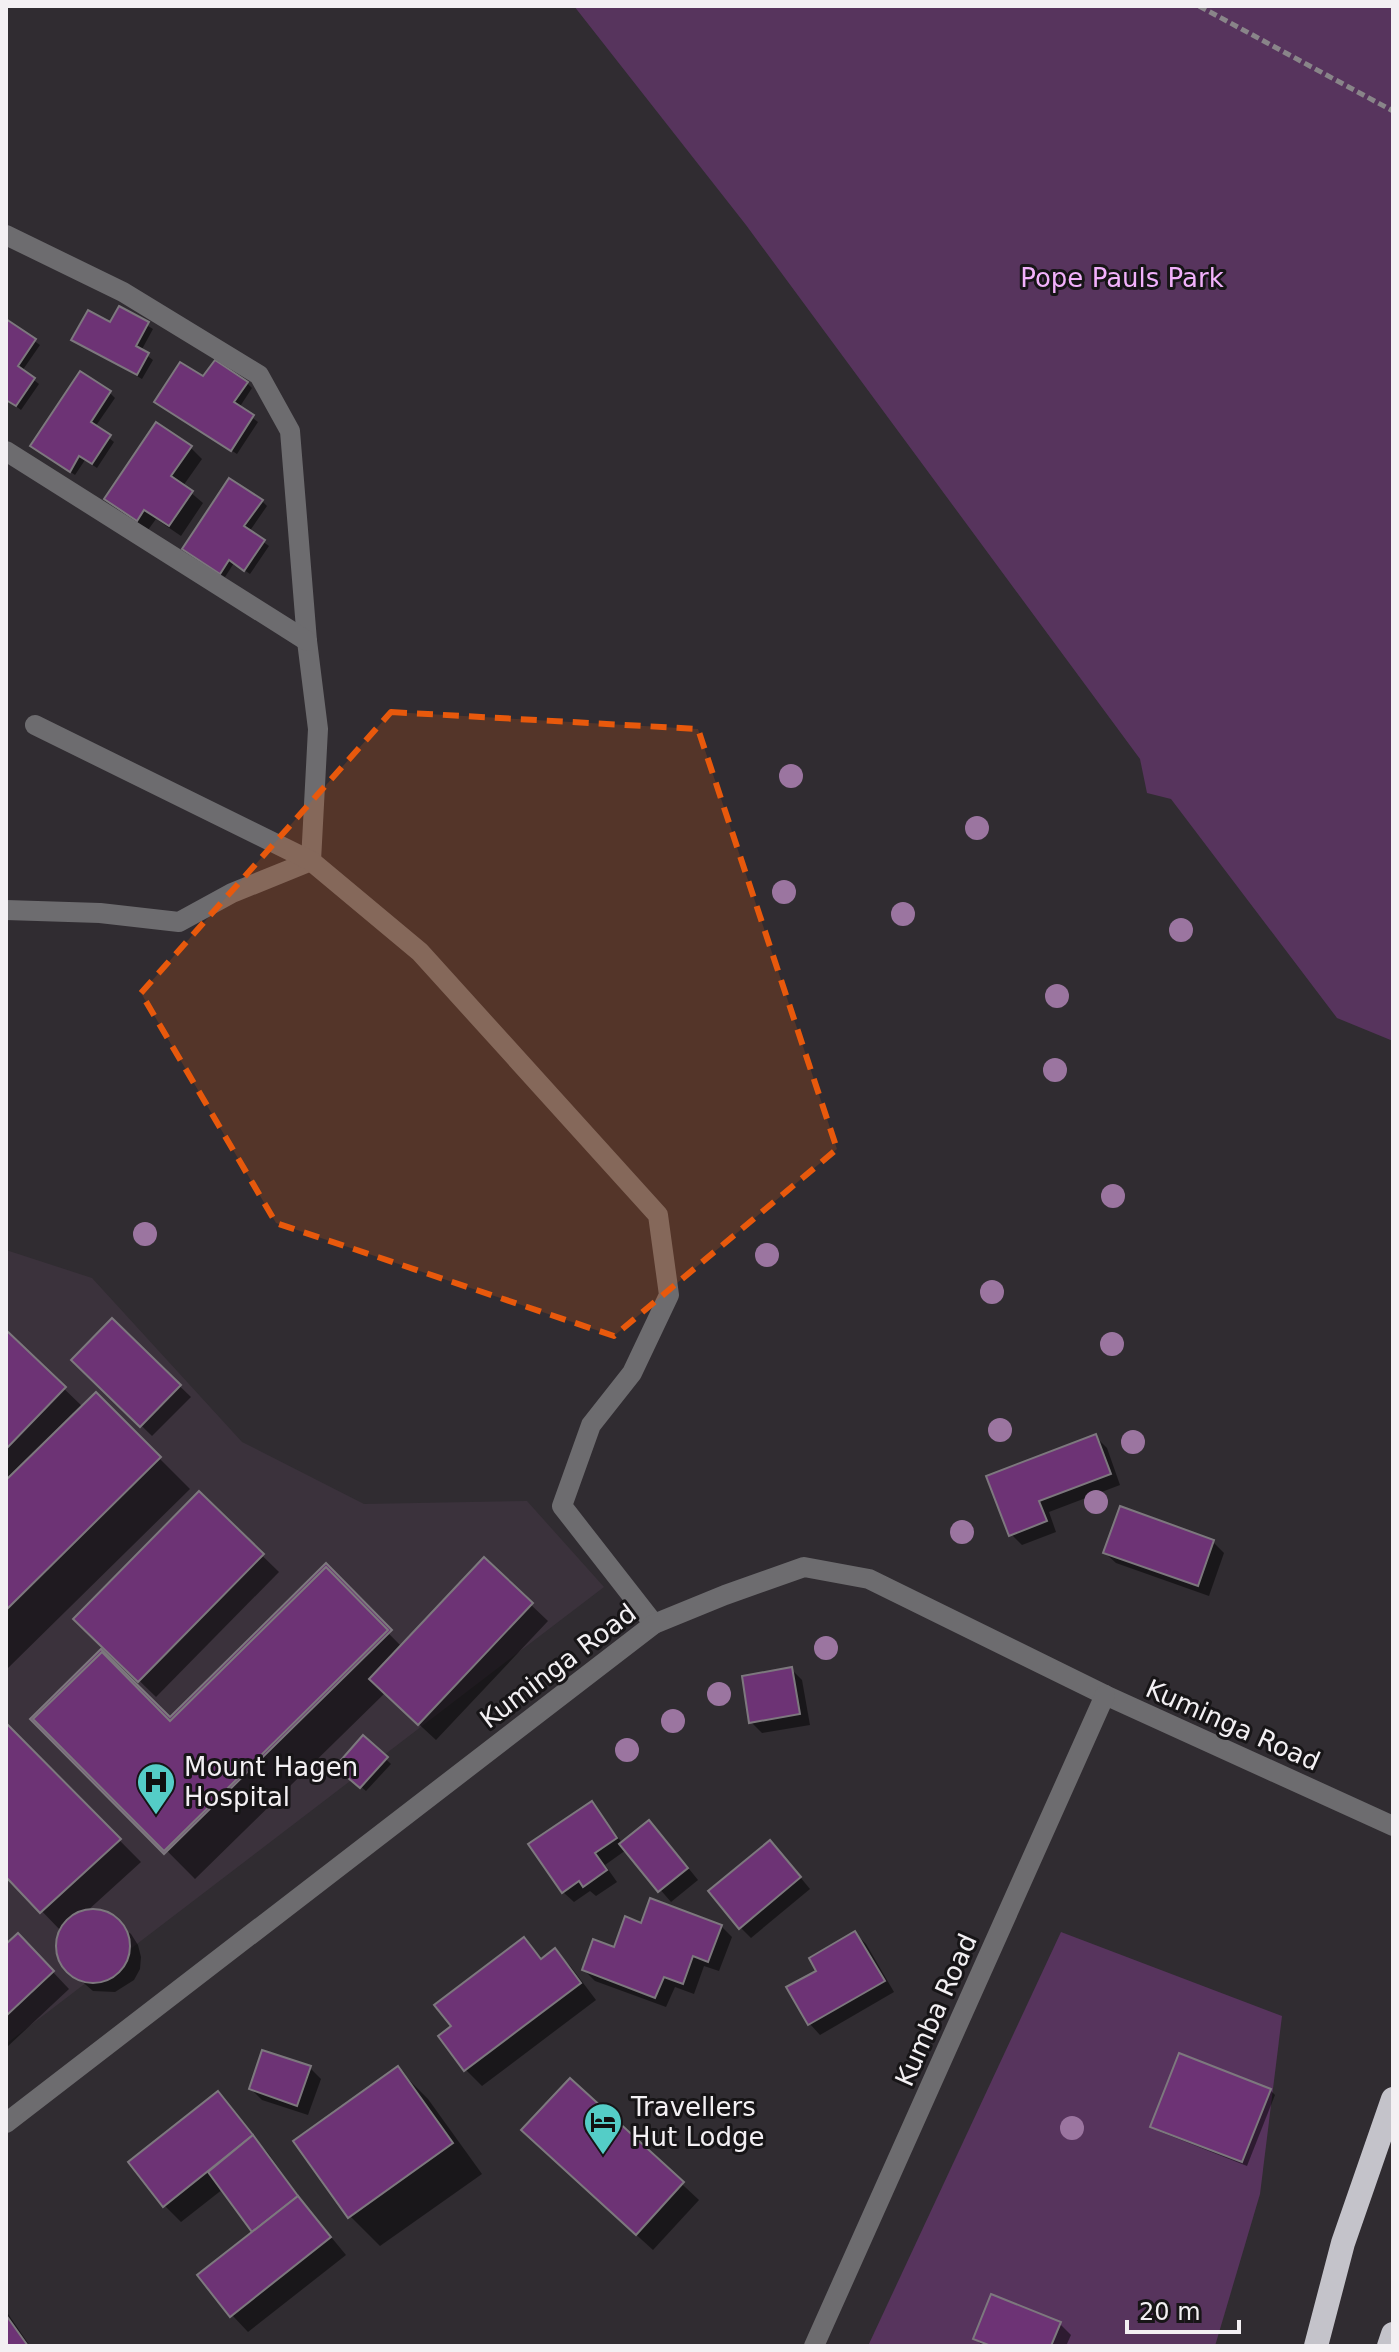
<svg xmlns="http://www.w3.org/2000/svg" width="1399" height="2352" font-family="'DejaVu Sans',sans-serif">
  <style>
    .built { fill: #3b323c }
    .green { fill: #57345d }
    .shadow { fill: #0007 }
    .building { fill: #6d3375; stroke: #7d787e; stroke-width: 2 }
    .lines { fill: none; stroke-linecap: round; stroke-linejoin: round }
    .path { stroke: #898589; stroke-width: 5; stroke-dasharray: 8 4; stroke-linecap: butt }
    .minor { stroke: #6d6c6f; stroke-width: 20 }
    .highway { stroke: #c4c3ca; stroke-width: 24 }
    .tree { fill: #9b75a0 }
    .marked { fill: #e8590c; fill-opacity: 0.2; stroke: #e8590c; stroke-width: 6; stroke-dasharray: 16 10; stroke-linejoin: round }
    .labels { text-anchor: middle; stroke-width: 6; stroke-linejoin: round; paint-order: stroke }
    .park-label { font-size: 26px; fill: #f2b1fb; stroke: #171517 }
    .street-label { font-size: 26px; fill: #f3f0f3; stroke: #171517 }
    .poi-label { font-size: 26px; fill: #f3f0f3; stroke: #171517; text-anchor: start }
  </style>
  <rect width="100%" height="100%" fill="#302c31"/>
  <!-- built -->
  <path class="built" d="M6,1250L92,1278L242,1442L364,1504L527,1501L604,1587L6,2044Z"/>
  <!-- green -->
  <g class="green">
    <path d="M574,6H1393V1041L1337,1018L1171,799L1147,793L1140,759L746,225Z"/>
    <path d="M1061,1932L1282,2016L1260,2194L1215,2346H868Z"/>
  </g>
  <!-- shadow -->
  <g class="shadow">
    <path d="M120,309L153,329L141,351L153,360L142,379L74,340L111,325Z"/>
    <path d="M6,321L40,345L22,371L39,384L21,410L6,399Z"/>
    <path d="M204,379L247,383L252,388L239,408L258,422L237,454L161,406Z"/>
    <path d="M110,393L115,398L95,427L114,442L97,468L85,460L75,475L33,446Z"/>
    <path d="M191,448L202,459L183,486L203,503L181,536L156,519L148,530L117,509L106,498Z"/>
    <path d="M262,501L267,506L249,532L269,546L250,574L234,563L225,577L190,553Z"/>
    <path d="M112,1321L191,1397L152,1436L74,1360Z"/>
    <path d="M6,1333L83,1407L96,1395L190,1489L6,1670Z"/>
    <path d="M1096,1437L1107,1448L1120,1485L1049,1512L1056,1532L1022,1545L1011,1534L989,1477Z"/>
    <path d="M199,1494L279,1572L156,1697L76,1619Z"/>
    <path d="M1213,1542L1224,1553L1209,1596L1116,1563L1105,1553Z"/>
    <path d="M484,1560L548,1621L436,1740L385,1693L195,1879L36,1719L170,1723L326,1570L402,1647Z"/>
    <path d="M791,1669L802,1680L810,1725L762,1733L751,1722Z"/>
    <path d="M6,1726L141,1862L86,1912L98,1911L109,1915L131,1934L138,1945L141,1957L140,1969L134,1980L115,1992L93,1991L64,1966L59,1956L62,1932L6,1874Z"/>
    <path d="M363,1738L391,1764L366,1791L343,1771Z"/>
    <path d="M592,1803L623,1844L660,1833L698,1880L671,1902L626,1850L605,1865L617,1882L596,1896L590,1891L574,1902L563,1892Z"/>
    <path d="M781,1854L810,1889L751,1938L740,1927Z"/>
    <path d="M642,1926H721L732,1937L719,1971L704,1966L694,1994L675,1987L666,2007L595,1981L584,1970L615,1950Z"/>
    <path d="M855,1933L866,1944L894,1992L820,2035L810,2024L819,1971Z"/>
    <path d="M524,1939L543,1959L555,1951L571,1967L596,2000L482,2086L466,2070L454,2027Z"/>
    <path d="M6,1947L34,1952L69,1989L6,2048Z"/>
    <path d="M310,2068L321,2079L308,2115L262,2100L251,2089Z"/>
    <path d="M398,2069L428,2099L482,2174L380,2246L350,2216Z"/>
    <path d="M570,2080L699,2200L653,2250L540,2147Z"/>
    <path d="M1270,2090L1275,2095L1247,2166L1158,2131L1153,2126Z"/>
    <path d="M218,2094L268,2153L307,2208L346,2255L248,2332L232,2315L255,2232L223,2189L181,2222L164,2205Z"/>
    <path d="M6,2311L30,2346H6Z"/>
    <path d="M1060,2324L1071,2335L1066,2346H983L975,2339Z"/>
  </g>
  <!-- building -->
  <g class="building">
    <path d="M119,306L149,322L136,346L149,353L137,375L71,340L88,310L110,322Z"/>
    <path d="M6,319L36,339L18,366L35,378L16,406L6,400Z"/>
    <path d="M215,360L248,382L234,402L254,415L231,451L154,402L180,362L203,376Z"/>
    <path d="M80,371L111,391L91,422L111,435L92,464L79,456L70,472L30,446Z"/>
    <path d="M156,422L192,446L171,476L193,491L169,526L144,510L137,521L104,499Z"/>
    <path d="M229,478L263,500L244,526L265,540L244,571L229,560L220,574L182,549Z"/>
    <path d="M112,1318L181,1385L140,1427L71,1360Z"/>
    <path d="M6,1330L66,1387L6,1449Z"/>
    <path d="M96,1392L161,1457L6,1610V1480Z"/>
    <path d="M1096,1434L1111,1474L1039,1501L1047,1521L1009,1536L986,1476Z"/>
    <path d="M199,1491L264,1554L138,1682L73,1619Z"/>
    <path d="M1120,1506L1214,1540L1198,1586L1103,1553Z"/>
    <path d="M484,1557L533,1603L418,1725L369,1679Z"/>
    <path d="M326,1563L392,1630L164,1854L30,1719L101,1649L170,1717Z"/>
    <path d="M326,1567L388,1630L164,1851L33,1719L102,1652L170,1721Z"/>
    <path d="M792,1667L800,1714L749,1723L742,1676Z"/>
    <path d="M6,1723L121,1839L40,1913L6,1877Z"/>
    <path d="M363,1735L388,1757L360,1788L335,1767Z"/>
    <path d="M592,1801L617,1838L595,1853L607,1870L583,1887L579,1881L562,1893L528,1844Z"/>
    <path d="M649,1820L688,1868L658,1892L619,1844Z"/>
    <path d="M770,1840L801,1877L739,1929L708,1891Z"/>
    <path d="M650,1898L722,1925L708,1962L693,1956L683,1984L664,1977L655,1998L582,1970L593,1939L614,1947L625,1916L641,1923Z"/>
    <circle cx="93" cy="1946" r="37"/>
    <path d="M855,1931L885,1981L808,2025L786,1987L816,1971L809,1958Z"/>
    <path d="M18,1933L54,1971L6,2016V1944Z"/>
    <path d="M524,1937L541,1959L555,1948L581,1983L464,2071L438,2036L451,2026L434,2005Z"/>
    <path d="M262,2050L311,2066L297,2106L249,2089Z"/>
    <path d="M1179,2053L1271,2089L1242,2162L1150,2127Z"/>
    <path d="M398,2066L453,2143L348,2218L293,2141Z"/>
    <path d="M570,2078L684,2182L636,2235L521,2130Z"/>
    <path d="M218,2091L253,2135L163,2207L128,2162Z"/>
    <path d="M253,2135L298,2196L252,2232L208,2172Z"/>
    <path d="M298,2196L331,2237L230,2317L197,2275Z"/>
    <path d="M991,2294L1061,2322L1051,2346H991L973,2339Z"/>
    <path d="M6,2315L28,2346H6Z"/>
  </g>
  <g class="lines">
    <!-- path -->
    <path class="path" d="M1199,6L1393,111"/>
    <!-- minor -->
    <g class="minor">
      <path d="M6,235L123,292L259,375L290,431L307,641L318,729L311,861L232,893L179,922L100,913L6,910"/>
      <path d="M6,451L307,641"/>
      <path d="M35,725L311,861L420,952L658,1215L669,1295L632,1373L591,1425L562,1506L654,1624"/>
      <path d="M6,2123L654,1624L725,1595L804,1567L869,1579L1105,1695L1393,1826"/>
      <path d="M814,2346L1105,1695"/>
    </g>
    <!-- highway -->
    <g class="highway">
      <path d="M1316,2346L1343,2243L1393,2099"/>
      <path d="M1389,2346L1393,2334"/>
    </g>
  </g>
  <!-- trees -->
  <g class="tree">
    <circle cx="791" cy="776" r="12"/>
    <circle cx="977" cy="828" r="12"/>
    <circle cx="784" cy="892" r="12"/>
    <circle cx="903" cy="914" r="12"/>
    <circle cx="1181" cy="930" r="12"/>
    <circle cx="1057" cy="996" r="12"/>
    <circle cx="1055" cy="1070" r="12"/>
    <circle cx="1113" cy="1196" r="12"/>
    <circle cx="145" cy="1234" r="12"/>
    <circle cx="767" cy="1255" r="12"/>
    <circle cx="992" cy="1292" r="12"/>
    <circle cx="1112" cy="1344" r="12"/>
    <circle cx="1000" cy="1430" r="12"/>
    <circle cx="1133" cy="1442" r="12"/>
    <circle cx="1096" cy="1502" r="12"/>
    <circle cx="962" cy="1532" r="12"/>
    <circle cx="826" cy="1648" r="12"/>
    <circle cx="719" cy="1694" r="12"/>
    <circle cx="673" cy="1721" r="12"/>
    <circle cx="627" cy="1750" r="12"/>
    <circle cx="1072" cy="2128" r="12"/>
  </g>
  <!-- marked area -->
  <path class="marked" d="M391,712L698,729L837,1149L614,1336L276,1223L141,993Z"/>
  <!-- icons -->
  <defs>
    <g id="hospital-pin" transform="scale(2)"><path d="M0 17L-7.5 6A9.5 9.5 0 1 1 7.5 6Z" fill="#54cdc7" stroke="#171517"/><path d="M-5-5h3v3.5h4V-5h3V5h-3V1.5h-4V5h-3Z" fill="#111"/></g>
    <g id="hotel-pin" transform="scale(2)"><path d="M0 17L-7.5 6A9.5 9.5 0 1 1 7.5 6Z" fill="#54cdc7" stroke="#171517"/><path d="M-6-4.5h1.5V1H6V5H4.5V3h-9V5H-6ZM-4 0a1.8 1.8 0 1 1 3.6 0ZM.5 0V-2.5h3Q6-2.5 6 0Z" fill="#111"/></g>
  </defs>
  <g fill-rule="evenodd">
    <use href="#hospital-pin" x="156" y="1782"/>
    <use href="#hotel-pin" x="603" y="2122"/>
  </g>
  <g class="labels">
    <!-- park labels -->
    <g class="park-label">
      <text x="1122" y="287">Pope Pauls Park</text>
    </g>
    <!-- street labels -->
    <g class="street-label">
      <text transform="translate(558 1666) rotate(-37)" y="9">Kuminga Road</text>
      <text transform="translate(1233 1725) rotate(24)" y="9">Kuminga Road</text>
      <text transform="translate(936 2010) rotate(-66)" y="9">Kumba Road</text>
    </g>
    <!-- poi labels -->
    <g class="poi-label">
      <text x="184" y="1776">Mount Hagen<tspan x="184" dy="30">Hospital</tspan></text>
      <text x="631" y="2116">Travellers<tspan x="631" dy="30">Hut Lodge</tspan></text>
    </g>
  </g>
  <!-- border -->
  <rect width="1399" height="2352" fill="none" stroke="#f3f0f3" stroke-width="16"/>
  <!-- scale -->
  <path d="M1127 2320v12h112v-12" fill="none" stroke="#f3f0f3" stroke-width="4"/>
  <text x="1139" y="2320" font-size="24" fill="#f3f0f3" stroke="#171517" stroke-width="6" paint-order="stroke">20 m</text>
</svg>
